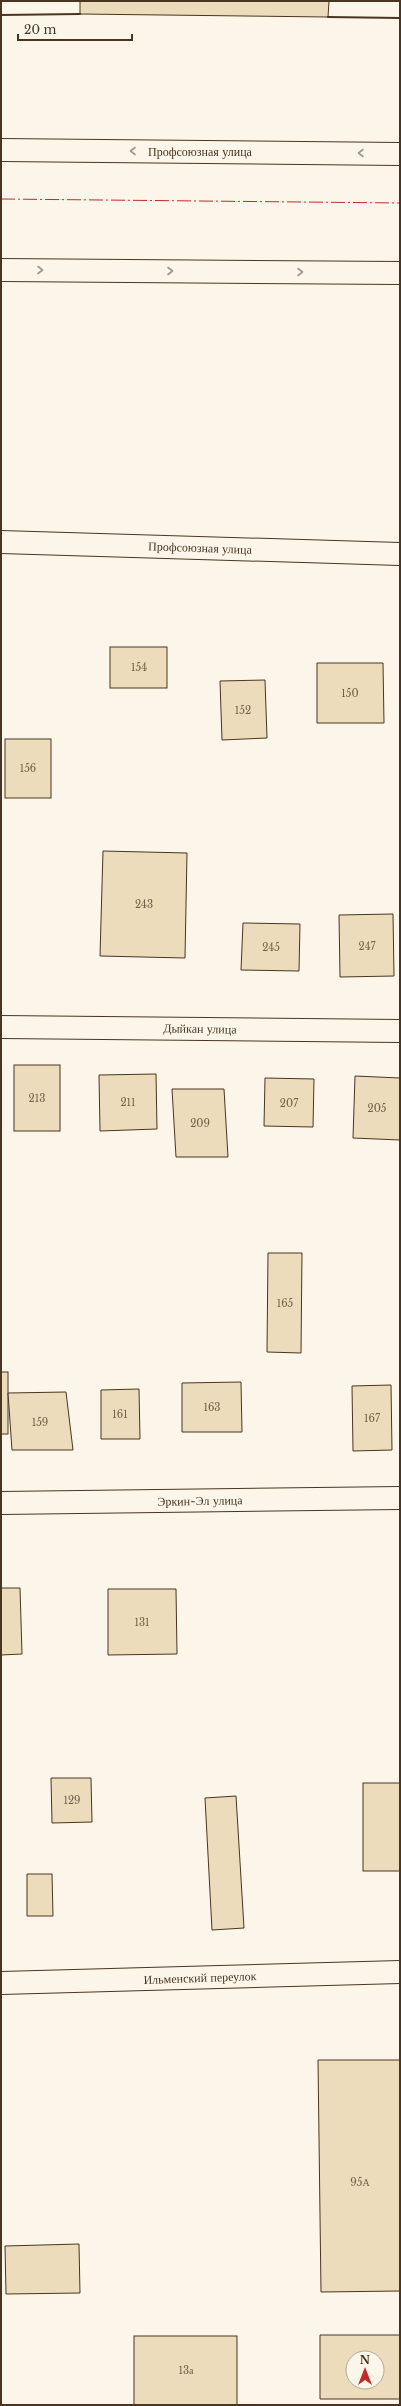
<svg xmlns="http://www.w3.org/2000/svg" width="401" height="2406" font-family="'Libre Baskerville',serif">
  <style>
    .building { fill: #ecdcbc; stroke: #4a3520; fill-rule: evenodd }
    .lines { fill: none; stroke-linecap: round; stroke-linejoin: round }
    .minor-casing { stroke: #4a3520; stroke-width: 24 }
    .tertiary-casing { stroke: #4a3520; stroke-width: 24 }
    .minor { stroke: #fbf6e9; stroke-width: 22 }
    .tertiary { stroke: #fbf6e9; stroke-width: 22 }
    .wall { stroke: #4a3520; stroke-width: 2 }
    .power { stroke: #c62828; stroke-width: 1; stroke-dasharray: 14 3 2 3; stroke-linecap: butt }
    .oneway { stroke: #a29684 }
    .labels { text-anchor: middle; stroke-width: 3; stroke-linejoin: round; paint-order: stroke }
    .number-label { font-size: 10px; fill: #725f47 }
    .street-label { font-size: 12px; fill: #4a3520; stroke: #fbf6e9 }
  </style>
  <rect width="100%" height="100%" fill="#fbf6e9"/>
  <!-- building -->
  <g class="building">
    <path d="M80,1H329L328,17L80,14Z"/>
    <rect x="110" y="647" width="57" height="41"/>
    <path d="M317,663H383L384,723H317Z"/>
    <path d="M265,680L267,738L222,740L220,681Z"/>
    <rect x="5" y="739" width="46" height="59"/>
    <path d="M103,851L187,853L185,958L100,956Z"/>
    <path d="M393,914L394,976L340,977L339,915Z"/>
    <path d="M243,923L300,924L299,971L241,970Z"/>
    <rect x="14" y="1065" width="46" height="66"/>
    <path d="M156,1074L157,1129L100,1131L99,1075Z"/>
    <path d="M355,1076L400,1078V1140L353,1138Z"/>
    <path d="M265,1078L314,1079L313,1127L264,1126Z"/>
    <path d="M172,1089H224L228,1157H176Z"/>
    <path d="M268,1253H302L301,1353L267,1352Z"/>
    <rect x="1" y="1372" width="7" height="62"/>
    <path d="M241,1382L242,1432H182V1383Z"/>
    <path d="M391,1385L392,1450L353,1451L352,1386Z"/>
    <path d="M139,1389L140,1439H101V1390Z"/>
    <path d="M66,1392L73,1450H12L8,1393Z"/>
    <path d="M1,1588H20L22,1654L1,1655Z"/>
    <path d="M108,1589H176L177,1654L108,1655Z"/>
    <path d="M51,1778H91L92,1822L52,1823Z"/>
    <rect x="363" y="1783" width="37" height="88"/>
    <path d="M236,1796L244,1928L212,1930L205,1798Z"/>
    <path d="M27,1874H52L53,1916H27Z"/>
    <path d="M318,2060H400V2291L321,2292Z"/>
    <path d="M79,2244L80,2293L6,2294L5,2246Z"/>
    <path d="M320,2335H400V2399H320ZM353,2358H377V2382H353Z"/>
    <rect x="134" y="2336" width="103" height="69"/>
  </g>
  <g class="lines">
    <!-- minor casing -->
    <g class="minor-casing">
      <g id="minor">
        <path d="M1,542L400,554"/>
        <path d="M1,1027L400,1031"/>
        <path d="M1,1503L400,1498"/>
        <path d="M1,1983L400,1972"/>
      </g>
    </g>
    <!-- tertiary casing -->
    <g class="tertiary-casing">
      <g id="tertiary">
        <path d="M1,150L400,154"/>
        <path d="M1,270L400,273"/>
      </g>
    </g>
    <!-- minor -->
    <use href="#minor" class="minor"/>
    <!-- tertiary -->
    <use href="#tertiary" class="tertiary"/>
    <!-- wall -->
    <g class="wall">
      <path d="M1,15L80,14"/>
      <path d="M328,17L400,18"/>
    </g>
    <!-- power -->
    <path class="power" d="M1,199L400,203"/>
  </g>
  <!-- one-way arrows -->
  <defs><path id="oneway-chevron" d="M-2-3.5L2.5 0L-2 3.5" fill="none" stroke-width="1.6" stroke-linecap="round" stroke-linejoin="round"/></defs>
  <g class="oneway">
    <use href="#oneway-chevron" transform="translate(133 151) rotate(-180)"/>
    <use href="#oneway-chevron" transform="translate(361 153) rotate(-180)"/>
    <use href="#oneway-chevron" transform="translate(40 270)"/>
    <use href="#oneway-chevron" transform="translate(170 271)"/>
    <use href="#oneway-chevron" transform="translate(300 272)"/>
  </g>
  <g class="labels">
    <!-- number labels -->
    <g class="number-label">
      <text x="139" y="671">154</text>
      <text x="350" y="697">150</text>
      <text x="243" y="714">152</text>
      <text x="28" y="772">156</text>
      <text x="144" y="908">243</text>
      <text x="367" y="950">247</text>
      <text x="271" y="951">245</text>
      <text x="37" y="1102">213</text>
      <text x="128" y="1106">211</text>
      <text x="289" y="1107">207</text>
      <text x="377" y="1112">205</text>
      <text x="200" y="1127">209</text>
      <text x="285" y="1307">165</text>
      <text x="212" y="1411">163</text>
      <text x="120" y="1418">161</text>
      <text x="372" y="1422">167</text>
      <text x="40" y="1426">159</text>
      <text x="142" y="1626">131</text>
      <text x="72" y="1804">129</text>
      <text x="360" y="2186">95А</text>
      <text x="186" y="2374">13а</text>
    </g>
    <!-- street labels -->
    <g class="street-label">
      <text x="200" y="156">Профсоюзная улица</text>
      <text transform="translate(200 548) rotate(2)" y="4">Профсоюзная улица</text>
      <text transform="translate(200 1029) rotate(1)" y="4">Дыйкан улица</text>
      <text transform="translate(200 1501) rotate(-1)" y="4">Эркин-Эл улица</text>
      <text transform="translate(200 1978) rotate(-2)" y="4">Ильменский переулок</text>
    </g>
  </g>
  <!-- border -->
  <rect width="401" height="2406" fill="none" stroke="#4a3520" stroke-width="4"/>
  <!-- north arrow -->
  <g transform="translate(365 2370)"><circle r="19" fill="#fbf6e9" stroke="#b4a999"/>
  <path d="M0-3L7 15L0 10L-7 15Z" fill="#c62828"/>
  <text y="-6" font-size="11" font-weight="bold" text-anchor="middle" fill="#4a3520">N</text>
  </g>
  <!-- scale -->
  <path d="M18 34v6h114v-6" fill="none" stroke="#4a3520" stroke-width="2"/>
  <text x="24" y="34" font-size="12" fill="#4a3520" stroke="#fbf6e9" stroke-width="3" paint-order="stroke">20 m</text>
</svg>
